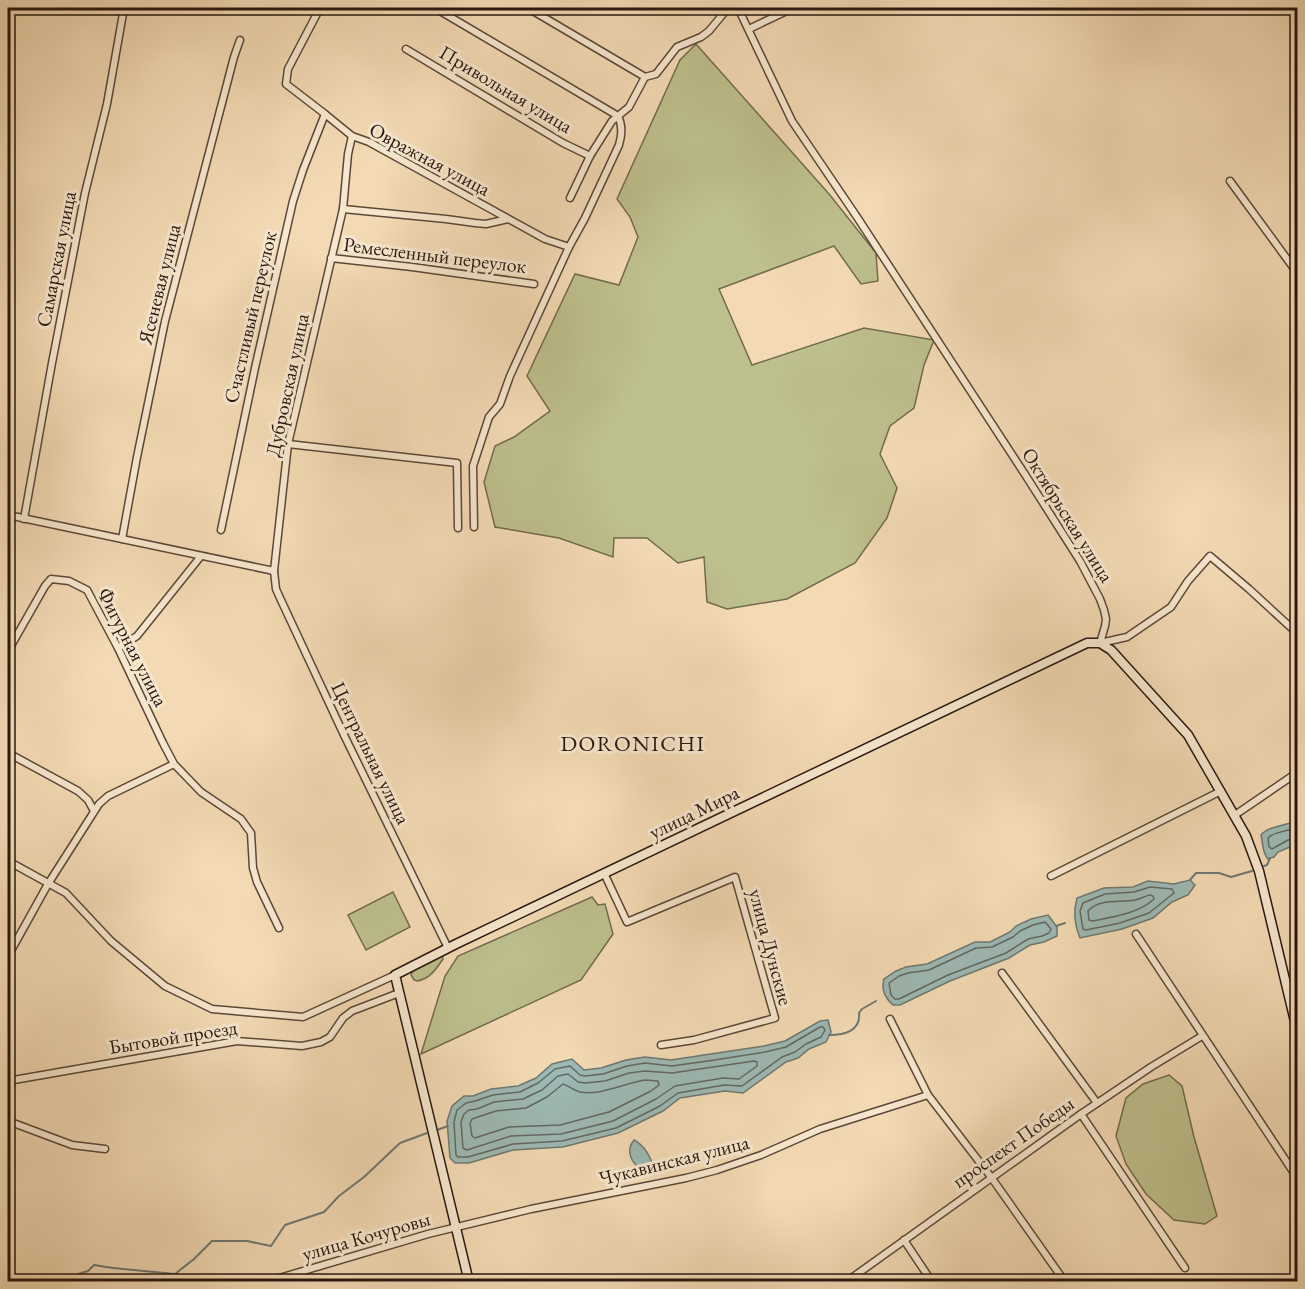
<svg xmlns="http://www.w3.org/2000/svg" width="1305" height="1289" font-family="'EB Garamond',serif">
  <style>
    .green { fill: #bdbf8c; stroke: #726b4e; stroke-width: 1.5 }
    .water { fill: #9db9b4; stroke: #6e7872; stroke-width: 1.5 }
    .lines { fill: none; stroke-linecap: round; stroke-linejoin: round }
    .shore { stroke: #626862; stroke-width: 1.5 }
    .stream { stroke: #6e7872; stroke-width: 2 }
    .street-casing { stroke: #5b4838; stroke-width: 9 }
    .secondary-casing { stroke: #28170f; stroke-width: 11 }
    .street { stroke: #f7e7ce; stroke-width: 6 }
    .secondary { stroke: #f7e7ce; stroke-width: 8 }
    .labels { text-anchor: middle; stroke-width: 6; stroke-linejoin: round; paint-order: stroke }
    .street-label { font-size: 20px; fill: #28170f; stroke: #f7e7ce }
    .quarter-label { font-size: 22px; letter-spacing: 1.5px; fill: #28170f; stroke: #f7e7ce }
  </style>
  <rect width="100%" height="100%" fill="#f3dab4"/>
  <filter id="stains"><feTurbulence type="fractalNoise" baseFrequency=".00333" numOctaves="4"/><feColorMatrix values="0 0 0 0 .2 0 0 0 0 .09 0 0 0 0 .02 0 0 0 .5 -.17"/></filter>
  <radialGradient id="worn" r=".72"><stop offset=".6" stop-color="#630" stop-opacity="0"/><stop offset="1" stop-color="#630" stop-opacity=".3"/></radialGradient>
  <!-- green -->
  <g class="green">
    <path d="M696,44L829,194L876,253L878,281L861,284L834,246L719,289L752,365L864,328L934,340L924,365L914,408L890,426L880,454L897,488L887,518L855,563L787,599L727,609L707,602L704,557L678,563L647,538H614L613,557L559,538L495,527L484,482L495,446L514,437L550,411L527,376L575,274L619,285L638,237L630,217L617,199L680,60Z"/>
    <path d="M393,892L410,927L366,950L348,915Z"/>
    <path d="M592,897L598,905L605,904L613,934L581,980L421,1054L445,976L458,956Z"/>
    <path d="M442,955L443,959C436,969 430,979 417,981L414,980L411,975L414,969Z"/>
    <path d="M1169,1075L1182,1086L1194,1137L1217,1216L1205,1224L1174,1220L1146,1194L1126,1164L1116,1136L1126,1098L1143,1084Z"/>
  </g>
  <!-- water -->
  <g class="water">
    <path d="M1293,822L1297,824V844L1278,852L1274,857L1268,859C1262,853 1263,843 1261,835C1267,827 1283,826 1293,822Z"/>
    <path d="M1190,880L1195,885L1188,895L1172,902L1153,918L1122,929L1080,938C1074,924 1073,912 1077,898L1104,888L1133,887L1148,881L1174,884Z"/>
    <path d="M1048,915L1057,927V936L1044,942L1030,945L1009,958L950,981L900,1005H893C885,998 881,989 884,979L896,971L906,967L927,964L975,942H990L1010,932L1016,926L1031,919Z"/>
    <path d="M828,1020L831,1032L826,1042L809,1049L798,1058L786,1062L743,1093L725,1091L680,1098L663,1111L618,1133L563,1147L513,1150L469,1163H455L450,1158L447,1121L452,1106L464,1096H473L491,1089L518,1086L536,1078L552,1064L572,1059L584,1070L601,1068L626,1060L645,1057L671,1060L764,1046L785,1041L820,1021Z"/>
    <path d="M634,1140C644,1145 652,1158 653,1169L650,1172H643C633,1164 624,1152 634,1140Z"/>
  </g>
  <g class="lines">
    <!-- shore -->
    <g class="shore">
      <path d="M1298,829C1291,829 1272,833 1268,838L1269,847L1272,849L1288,840L1298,838"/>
      <path d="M1150,887L1172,889L1174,893L1149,913L1120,923L1086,930L1083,929L1080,911L1083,903L1105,894L1134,892Z"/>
      <path d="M1150,895L1153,896L1154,899C1138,914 1112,917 1092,921L1089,920L1088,911C1099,898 1120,903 1135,900C1140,899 1145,896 1150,895Z"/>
      <path d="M1045,922L1051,929L1049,933L1042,936L1028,939L1006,953L948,975L899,999H895L891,995L889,983L899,976L908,973L929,970L976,948L992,947L1013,937L1020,931L1033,925Z"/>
      <path d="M820,1027H823L825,1030L821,1037L806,1044L795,1052L782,1057L742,1086L724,1085L678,1093L660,1106L616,1128L562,1141L513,1144L468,1157H458L456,1155L454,1122L457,1110L466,1103L475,1101L493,1095L520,1092L538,1083L555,1069L570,1066L580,1075L585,1076L603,1074L627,1066L645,1063L672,1066L708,1061L765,1052L786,1047Z"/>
      <path d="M754,1061L757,1062V1066L739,1079L723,1078L675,1086L656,1099L613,1121L561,1134L511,1136L467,1150L463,1148L461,1122L464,1114L469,1110L477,1109L494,1102L523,1099L542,1090L558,1076L568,1074L578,1082L585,1083L605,1081L629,1073L645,1071L672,1073Z"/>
      <path d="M645,1080L658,1081L659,1085L651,1091L609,1112L560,1125L509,1127L475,1138L472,1136L470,1123L472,1119L496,1111L526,1108L547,1097L563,1084C569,1086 573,1090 580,1092C600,1096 625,1083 645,1080Z"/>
    </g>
    <!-- stream -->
    <g class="stream">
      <path d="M1264,866L1267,865L1270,858"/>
      <path d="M1190,880L1196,873H1219L1231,877L1252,871"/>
      <path d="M1056,926L1065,923"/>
      <path d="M829,1035C844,1035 861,1031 859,1013L862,1009L876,1001"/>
      <path d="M437,1130L448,1126"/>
      <path d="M52,1282L88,1271L94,1265L113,1268L175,1274L194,1259L212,1241H247L271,1246L285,1225L324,1212L339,1196L364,1177L400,1143L427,1133"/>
    </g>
    <!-- street casing -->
    <g class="street-casing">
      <g id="street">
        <path d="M320,8L288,69L286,84L325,114L352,136L369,142L545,239L569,247"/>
        <path d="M435,8L618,116C623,126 622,135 619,145L585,218L569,247L510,376L500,404L489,417L473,466L474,527"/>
        <path d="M528,8L645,77"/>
        <path d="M738,8L792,121L857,217L1026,476L1080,561L1100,599L1104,610L1106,619L1105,626L1100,643"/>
        <path d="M8,18L11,8"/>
        <path d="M749,29L793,8"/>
        <path d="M406,49L563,143L590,156"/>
        <path d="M352,136L348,154L343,209L288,444L274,571L276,589L280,598L344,735L448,948"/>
        <path d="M1230,181L1298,274"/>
        <path d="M570,198L590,156L612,121L629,107L645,77L656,74L677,47L701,37L709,31L728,8"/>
        <path d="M343,209L446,219L475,223L486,224L508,219"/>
        <path d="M331,258L412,267L534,284"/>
        <path d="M288,444L457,463L458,528"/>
        <path d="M8,515L274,571"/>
        <path d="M24,519L52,363L85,193L107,104L124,8"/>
        <path d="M221,530L255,368L293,201L303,170L325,114"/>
        <path d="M122,539L137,457L165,321L234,57L240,40"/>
        <path d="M1100,643L1127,637L1171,607L1188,581L1210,556L1249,589L1298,634"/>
        <path d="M118,648L137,636L201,556"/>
        <path d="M8,651L45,586L51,579L69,581L87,590L118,648L163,743L174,764L201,792L241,819L251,833L253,868L257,882L279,928"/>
        <path d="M8,753L78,791L88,800L94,811"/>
        <path d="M1235,815L1298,772"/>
        <path d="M8,861L66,893L111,941L165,986L212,1009L303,1017L395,975"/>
        <path d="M604,873L627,922L735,877L775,1018L694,1040L661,1045"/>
        <path d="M1051,876L1221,791"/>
        <path d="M1136,934L1296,1176H1298"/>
        <path d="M8,956L48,884L99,804L108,796L174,764"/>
        <path d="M1002,973L1097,1103"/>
        <path d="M890,1019L928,1095L991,1177L1065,1282"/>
        <path d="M8,1081L237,1041L302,1046L321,1042L330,1037L343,1018L352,1011L399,993"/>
        <path d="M1081,1114L1185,1268"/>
        <path d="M8,1121L72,1145L105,1149"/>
        <path d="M904,1240L932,1282"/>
        <path d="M266,1282L428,1234L531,1209L686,1178L717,1170L761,1155L820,1129L928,1095"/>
        <path d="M846,1282L1081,1114L1151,1067L1202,1036"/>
      </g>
    </g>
    <!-- secondary casing -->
    <g class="secondary-casing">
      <path id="secondary" d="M469,1282L395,975L456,944L1087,643H1100L1111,650L1188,735L1246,836L1259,871L1298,1034"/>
    </g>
    <!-- street -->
    <use href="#street" class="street"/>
    <!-- secondary -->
    <use href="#secondary" class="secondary"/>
  </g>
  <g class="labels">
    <!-- street labels -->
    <g class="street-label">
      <text transform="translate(506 89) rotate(31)" y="7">Привольная улица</text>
      <text transform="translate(430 159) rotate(28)" y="7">Овражная улица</text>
      <text transform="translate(435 255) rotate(7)" y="7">Ремесленный переулок</text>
      <text transform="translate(56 259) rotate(-79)" y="7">Самарская улица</text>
      <text transform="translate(159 284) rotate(-76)" y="7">Ясеневая улица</text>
      <text transform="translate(250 317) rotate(-77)" y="7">Счастливый переулок</text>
      <text transform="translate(287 385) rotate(-78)" y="7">Дубровская улица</text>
      <text transform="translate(1068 515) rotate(58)" y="7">Октябрьская улица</text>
      <text transform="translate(133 647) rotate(63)" y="7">Фигурная улица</text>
      <text transform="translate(371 753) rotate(64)" y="7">Центральная улица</text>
      <text transform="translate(694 812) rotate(-26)" y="7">улица Мира</text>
      <text transform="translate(771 947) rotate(75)" y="7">улица Дунские</text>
      <text transform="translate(173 1037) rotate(-9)" y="7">Бытовой проезд</text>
      <text transform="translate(1013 1142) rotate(-35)" y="7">проспект Победы</text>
      <text transform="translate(674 1160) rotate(-14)" y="7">Чукавинская улица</text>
      <text transform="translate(366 1236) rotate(-16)" y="7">улица Кочуровы</text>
    </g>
    <!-- quarter labels -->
    <g class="quarter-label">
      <text x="633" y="751">DORONICHI</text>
    </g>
  </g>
  <!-- margin -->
  <rect width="1305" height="1289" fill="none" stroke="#f3dab4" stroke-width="30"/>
  <rect x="9" y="9" width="1287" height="1271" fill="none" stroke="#28170f" stroke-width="3"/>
  <rect x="15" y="15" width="1275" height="1259" fill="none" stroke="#28170f" stroke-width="1.5"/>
  <rect width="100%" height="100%" filter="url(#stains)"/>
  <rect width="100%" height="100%" fill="url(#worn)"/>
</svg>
